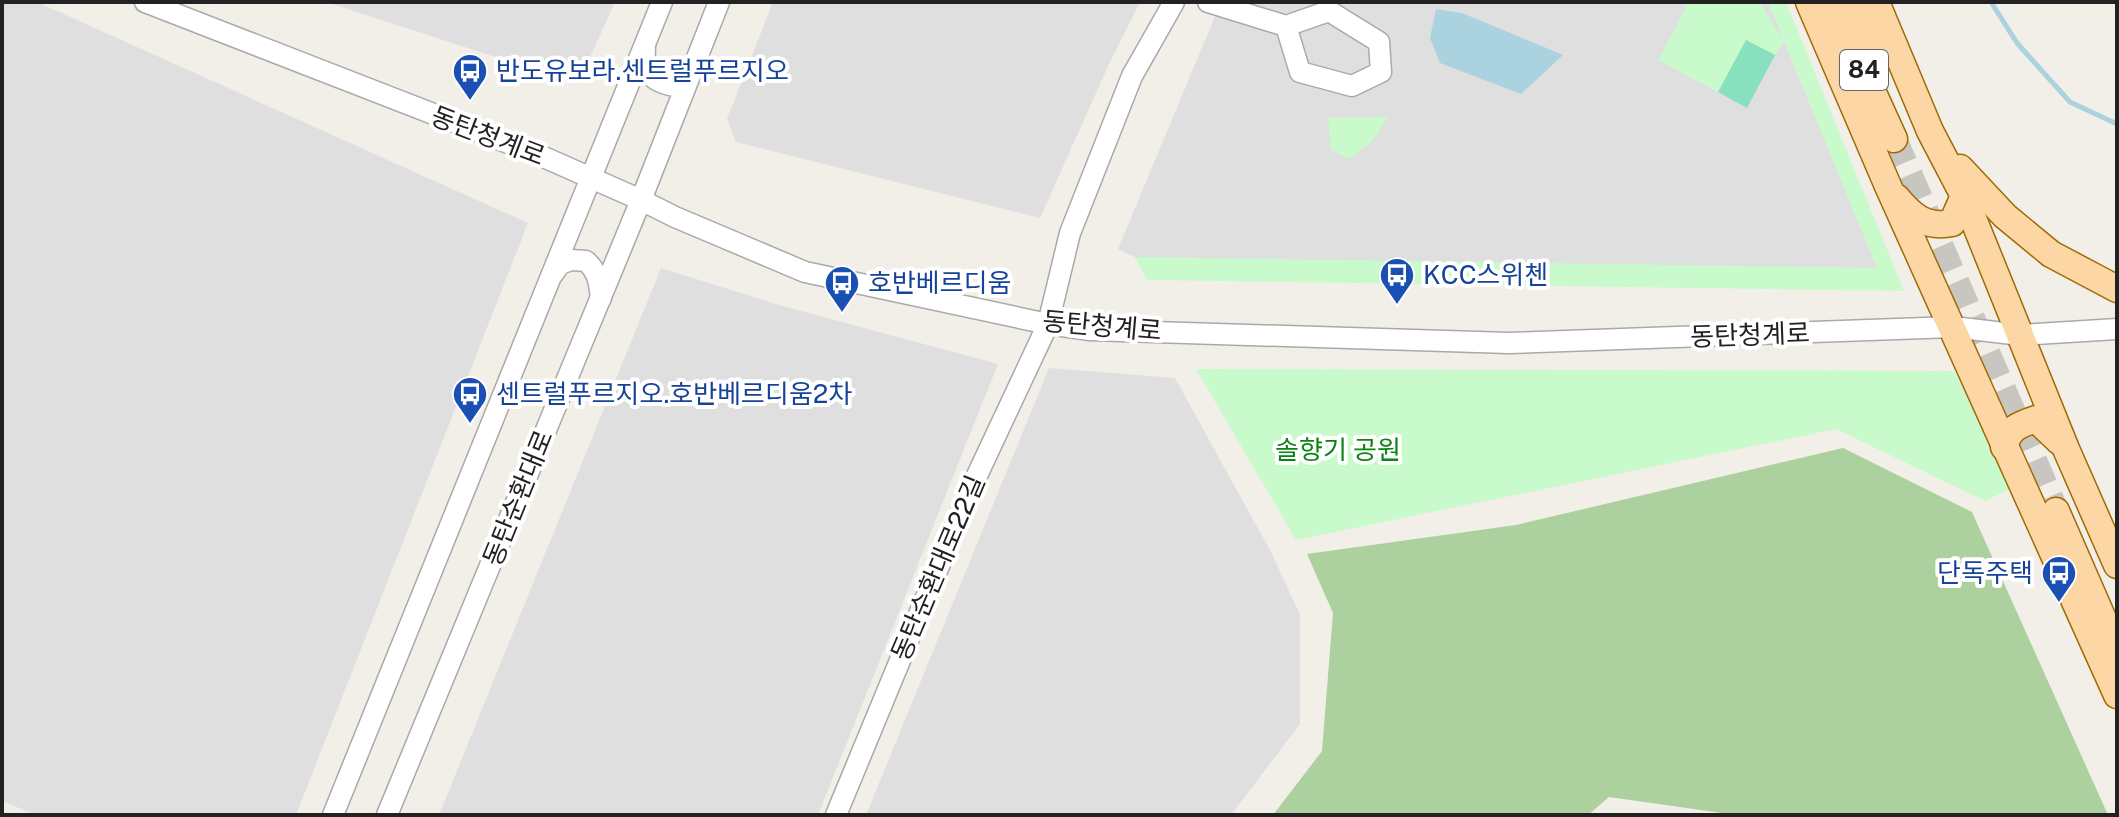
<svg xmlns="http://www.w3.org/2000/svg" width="2119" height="817" font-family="'Public Sans','Noto Sans KR',sans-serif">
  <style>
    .residential { fill: #e0dfdf }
    .forest { fill: #add19e }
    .park { fill: #c8facc }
    .pitch { fill: #88e0be }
    .water { fill: #aad3df }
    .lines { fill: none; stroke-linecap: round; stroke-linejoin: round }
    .stream { stroke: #aad3df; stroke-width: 5 }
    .major-tunnel { stroke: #c8c6c1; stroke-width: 26; stroke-dasharray: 26 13; stroke-linecap: butt }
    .minor-casing { stroke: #a9a9a9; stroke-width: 23 }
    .major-casing { stroke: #a06b00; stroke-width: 29 }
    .minor { stroke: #fff; stroke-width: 20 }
    .major { stroke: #fcd6a4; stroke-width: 26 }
    .labels { text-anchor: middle; stroke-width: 8; stroke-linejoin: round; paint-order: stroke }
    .shield { fill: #fff; stroke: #646464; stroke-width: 2 }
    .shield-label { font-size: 24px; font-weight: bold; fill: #222 }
    .transit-label { font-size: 26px; fill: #164399; stroke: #fff; text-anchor: start }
    .street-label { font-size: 26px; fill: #222; stroke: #fff }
    .park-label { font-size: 26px; fill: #0c8416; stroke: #fff }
  </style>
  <rect width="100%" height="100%" fill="#f2efe9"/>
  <!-- residential -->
  <g class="residential">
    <path d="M2,2H37L528,223L296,815H36L2,801Z"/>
    <path d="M326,2H615L578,84Z"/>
    <path d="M773,2H1140L1109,64L1040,218L736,142L727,119Z"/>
    <path d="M1221,2H1768L1878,268L1464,266L1135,257L1118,249Z"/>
    <path d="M661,268L779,305L998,364L818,815H439Z"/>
    <path d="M1049,368L1175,378L1271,552L1300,615V724L1231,815H866Z"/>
  </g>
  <!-- forest -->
  <path class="forest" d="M1843,448L1972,512L2108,815H1736L1609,797L1588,815H1273L1322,751L1333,613L1307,554L1516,525Z"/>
  <!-- park -->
  <g class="park">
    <path d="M1682,2H1760L1784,42L1775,55L1746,40L1718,92L1658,60L1686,8Z"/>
    <path d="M1768,2H1786L1904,291L1147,280L1135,257L1877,268Z"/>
    <path d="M1388,117L1373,140L1350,159L1331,150L1328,118Z"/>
    <path d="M1196,369L1954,371L2014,487L1985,501L1836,429L1296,540Z"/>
  </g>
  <!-- pitch -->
  <path class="pitch" d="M1746,40L1775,55L1747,108L1718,92Z"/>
  <!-- water -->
  <path class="water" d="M1436,9L1462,13L1563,55L1521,94L1440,63L1430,38Z"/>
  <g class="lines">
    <!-- stream -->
    <path class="stream" d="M1991,2L2017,43L2070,102L2117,124"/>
    <!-- major-tunnel -->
    <path class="major-tunnel" d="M1894,139L2056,511"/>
    <!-- minor casing -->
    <g class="minor-casing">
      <g id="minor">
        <path d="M145,2L539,155L641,200L675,217L805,272L1048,324L1090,330L1509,343L1953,327L2021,335L2117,329"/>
        <path d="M1208,2L1286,26L1329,11L1379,42L1381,72L1352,86L1300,72L1286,26"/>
        <path d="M645,47C643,71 650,82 675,86L691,71"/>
        <path d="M553,274L560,264L571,260L586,261C598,272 599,282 601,298"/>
        <path d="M333,815L662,2"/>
        <path d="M387,815L641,200L719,2"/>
        <path d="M836,815L973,484L1048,324L1070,233L1132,76L1174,2"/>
      </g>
    </g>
    <!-- major casing -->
    <g class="major-casing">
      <g id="major">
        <path d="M1809,2L1888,186L2117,695"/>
        <path d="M1832,2L1894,139"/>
        <path d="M1853,2L1876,56"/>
        <path d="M1876,2L1930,131L1964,196L2066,449L2117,565"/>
        <path d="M1960,168L2005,216L2051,254L2117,289"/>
        <path d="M1897,198C1913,217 1926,228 1952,223L1964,196"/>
        <path d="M2004,447C2009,428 2018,425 2036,419L2059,441"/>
        <path d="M2056,511L2117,651"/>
      </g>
    </g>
    <!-- minor -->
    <use href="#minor" class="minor"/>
    <!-- major -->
    <use href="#major" class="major"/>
  </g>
  <!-- icons -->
  <defs>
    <g id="bus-pin" transform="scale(1.8)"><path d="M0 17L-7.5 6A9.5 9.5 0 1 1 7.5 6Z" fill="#1a4fb4" stroke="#fff"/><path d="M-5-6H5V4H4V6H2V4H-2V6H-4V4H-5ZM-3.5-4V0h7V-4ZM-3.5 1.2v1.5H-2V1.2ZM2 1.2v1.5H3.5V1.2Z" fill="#fff"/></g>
  </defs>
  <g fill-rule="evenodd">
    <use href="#bus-pin" x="470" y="71"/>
    <use href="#bus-pin" x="1397" y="275"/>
    <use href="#bus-pin" x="842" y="283"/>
    <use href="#bus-pin" x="470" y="394"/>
    <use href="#bus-pin" x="2059" y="573"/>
  </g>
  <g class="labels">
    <!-- shield labels -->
    <rect class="shield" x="1840" y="50" width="48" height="40" rx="6"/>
    <g class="shield-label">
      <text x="1864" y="78">84</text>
    </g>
    <!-- transit labels -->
    <g class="transit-label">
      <text x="496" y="80">반도유보라.센트럴푸르지오</text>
      <text x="1423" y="284">KCC스위첸</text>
      <text x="868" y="292">호반베르디움</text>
      <text x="496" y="403">센트럴푸르지오.호반베르디움2차</text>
      <text x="2033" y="582" text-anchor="end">단독주택</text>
    </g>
    <!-- street labels -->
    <g class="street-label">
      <text transform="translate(488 136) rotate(21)" y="9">동탄청계로</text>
      <text transform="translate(1102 326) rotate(5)" y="9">동탄청계로</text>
      <text transform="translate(1750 335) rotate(-2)" y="9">동탄청계로</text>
      <text transform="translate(518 498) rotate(-68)" y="9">동탄순환대로</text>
      <text transform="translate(938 568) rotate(-67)" y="9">동탄순환대로22길</text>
    </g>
    <!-- park labels -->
    <g class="park-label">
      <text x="1338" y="459">솔향기 공원</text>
    </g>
  </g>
  <!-- border -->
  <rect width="2119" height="817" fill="none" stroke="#222222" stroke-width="8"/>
</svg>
